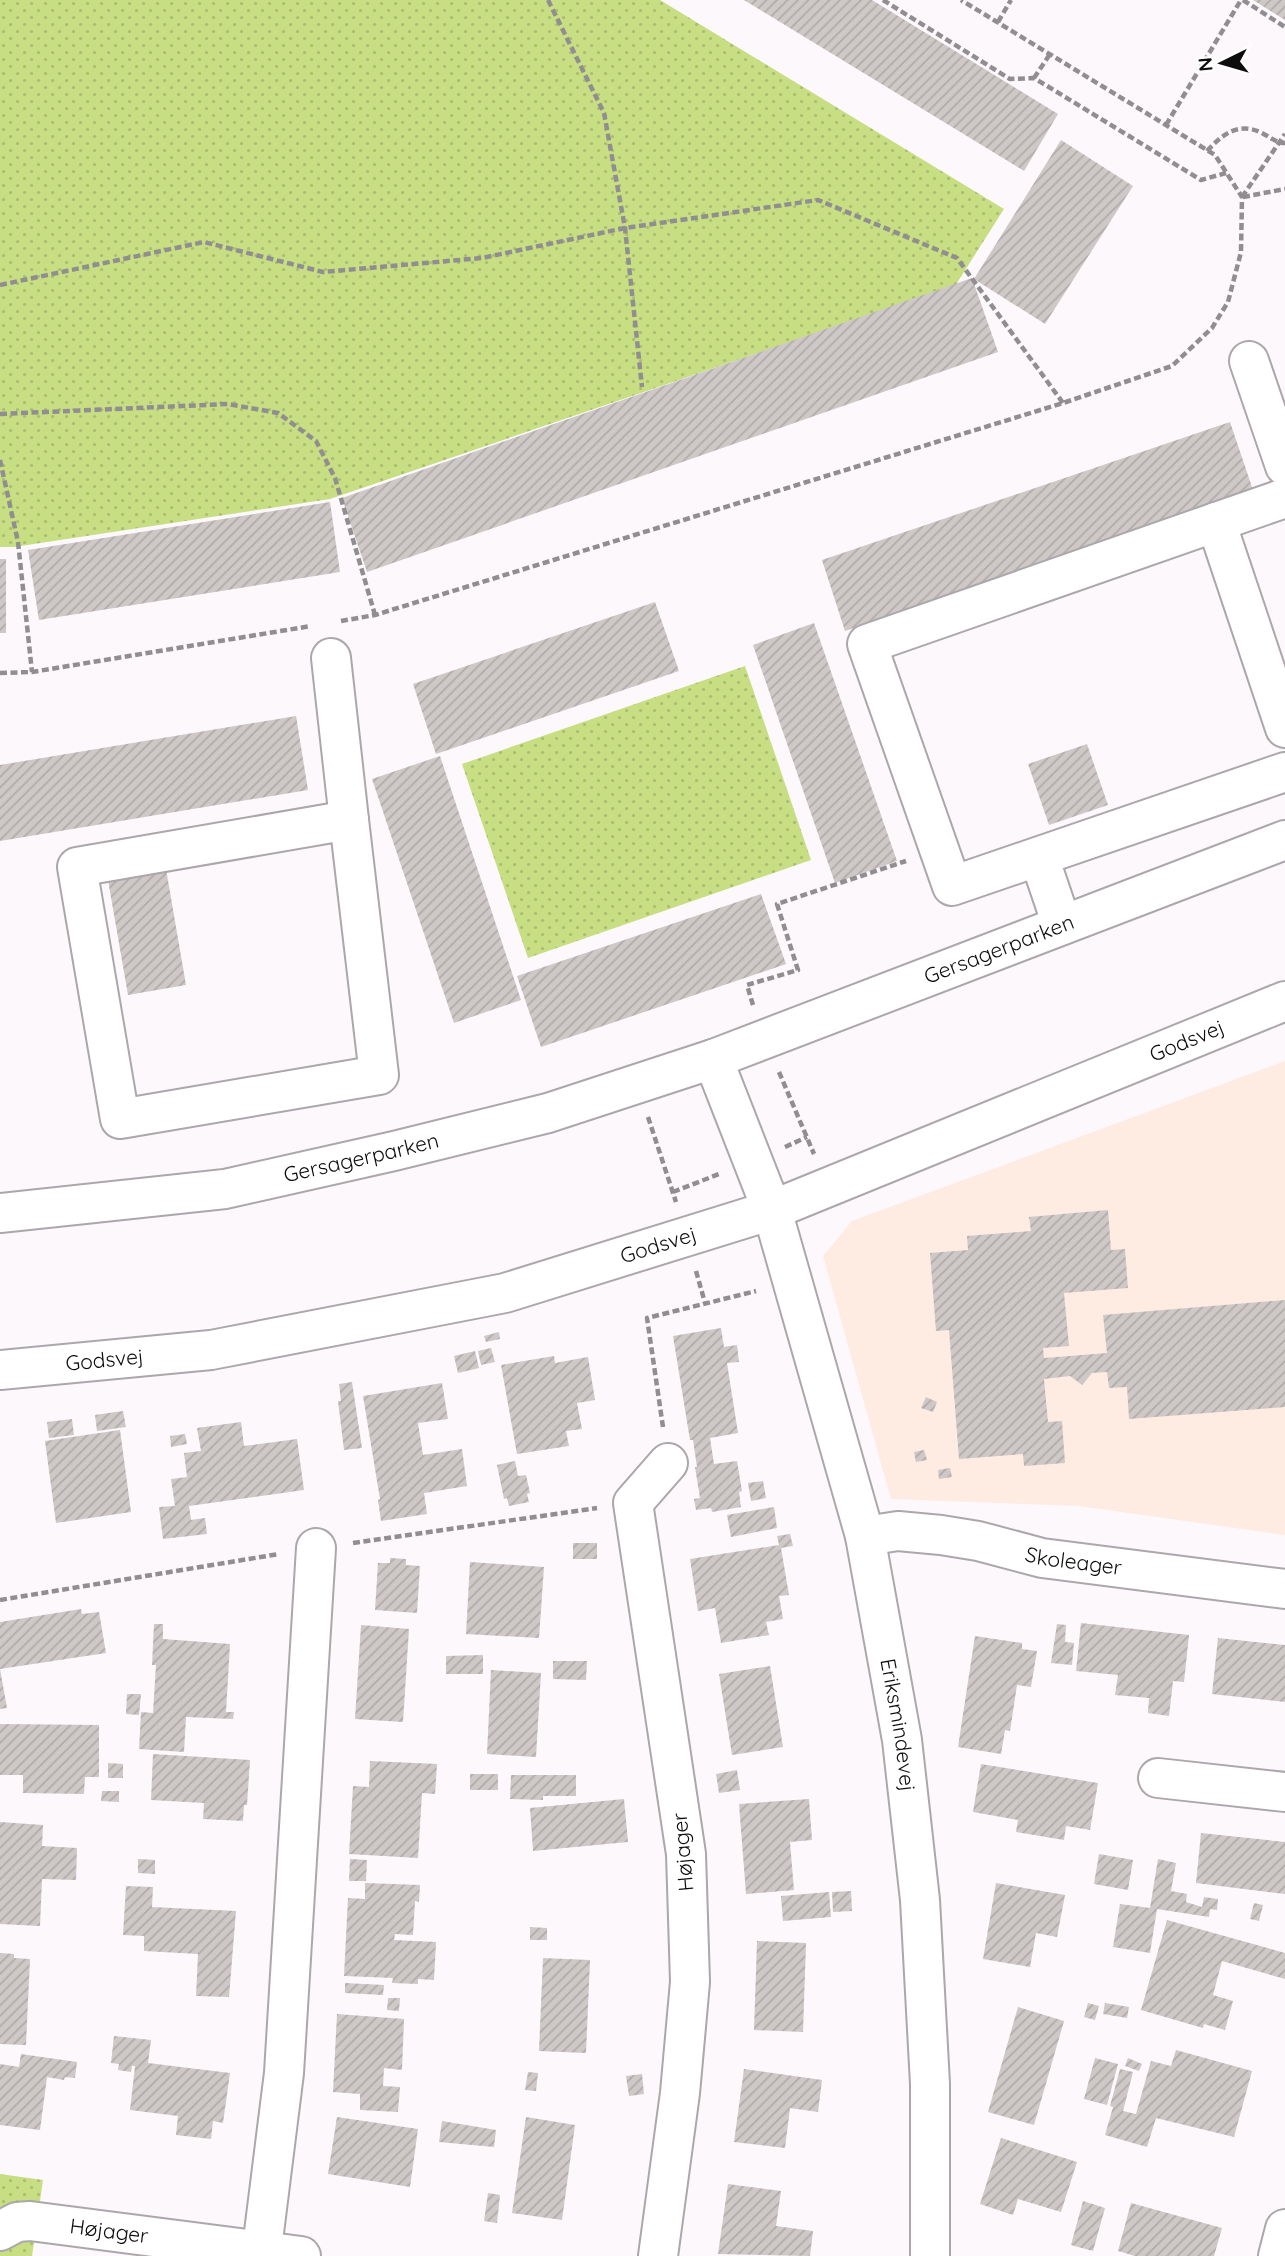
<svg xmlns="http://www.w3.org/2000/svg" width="1285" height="2256" font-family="Quicksand,sans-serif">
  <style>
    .education { fill: #feece2 }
    .park { fill: url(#park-dots) }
    .building { fill: url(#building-hatch) }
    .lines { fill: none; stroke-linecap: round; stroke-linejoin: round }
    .minor-casing { stroke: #aba7ab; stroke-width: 42 }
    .path { stroke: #918e91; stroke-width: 4.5; stroke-dasharray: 7 3.5; stroke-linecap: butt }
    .minor { stroke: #fff; stroke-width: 38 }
    .labels { text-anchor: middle; stroke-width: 6; stroke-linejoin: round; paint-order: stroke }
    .street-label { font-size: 21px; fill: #0e0d0e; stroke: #fff }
  </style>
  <defs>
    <pattern id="park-dots" width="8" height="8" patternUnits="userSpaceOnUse" patternTransform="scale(1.75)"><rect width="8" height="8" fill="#c7de83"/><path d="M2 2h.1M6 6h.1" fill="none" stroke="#aabd70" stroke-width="1.8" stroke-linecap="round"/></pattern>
    <pattern id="building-hatch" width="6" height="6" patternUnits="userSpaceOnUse" patternTransform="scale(1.75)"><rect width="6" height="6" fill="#cec9c7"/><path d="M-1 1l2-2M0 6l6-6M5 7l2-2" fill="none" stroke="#b0abaa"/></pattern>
  </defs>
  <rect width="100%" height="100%" fill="#fcf8fc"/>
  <!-- education -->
  <path class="education" d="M1285,1061V1535L1079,1506L891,1499L823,1256L852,1221Z"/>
  <!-- park -->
  <g class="park">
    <path d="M0,0H660L1004,209L955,286L330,499L14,547H0Z"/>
    <path d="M745,666L811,860L528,958L462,764Z"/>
    <path d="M0,2174L43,2180L32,2256H0Z"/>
  </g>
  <!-- building -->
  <g class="building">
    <path d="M744,0H872L1058,114L1024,171Z"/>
    <path d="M1253,0H1285V20Z"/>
    <path d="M1061,140L1133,186L1045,324L974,279Z"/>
    <path d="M972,278L998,352L367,572L342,498Z"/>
    <path d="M1230,422L1254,493L845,631L822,560Z"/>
    <path d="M330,502L340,572L39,620L28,550Z"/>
    <rect x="0" y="559" width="6" height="74"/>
    <path d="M655,602L679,671L436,754L413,684Z"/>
    <path d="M814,623L897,861L835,883L753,645Z"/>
    <path d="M296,716L308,790L0,841V765Z"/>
    <path d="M1087,744L1108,805L1049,825L1028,764Z"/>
    <path d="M440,756L521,1000L454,1023L372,779Z"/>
    <path d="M166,869L186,985L128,995L108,880Z"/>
    <path d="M761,894L786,964L541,1047L517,976Z"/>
    <path d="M1108,1210L1111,1250L1125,1249L1128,1288L1064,1293L1069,1346L1043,1348L1044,1358L1107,1353L1103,1315L1285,1300V1407L1129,1419L1127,1387L1109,1388L1107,1372L1092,1373L1082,1385L1070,1376L1044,1379L1048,1422L1062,1421L1065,1463L1024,1466L1023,1454L959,1459L949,1330L936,1331L930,1253L968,1250L967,1236L1031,1231L1029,1217Z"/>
    <path d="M721,1328L724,1347L737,1345L739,1362L727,1363L738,1433L710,1438L714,1464L737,1461L742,1491L739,1492L741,1507L712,1512L711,1508L696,1510L694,1499L700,1498L695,1467H697L693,1440H690L673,1336Z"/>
    <path d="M499,1332L500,1339L486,1342L484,1336Z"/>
    <path d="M491,1348L495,1362L481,1365L478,1351Z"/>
    <path d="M475,1351L479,1368L458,1373L454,1356Z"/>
    <path d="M554,1356L555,1363L588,1357L595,1400L577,1403L582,1429L566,1431L569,1446L517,1454L501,1365Z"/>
    <path d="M352,1382L362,1448L344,1450L338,1401H341L339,1384Z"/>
    <path d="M442,1383L448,1419L418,1423L423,1455L462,1449L467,1486L424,1493L427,1514L381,1521L378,1500L380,1499L363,1396Z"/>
    <path d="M926,1397L937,1402L933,1412L921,1408Z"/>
    <path d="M123,1411L126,1427L97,1431L95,1415Z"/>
    <path d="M72,1419L74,1435L49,1438L47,1422Z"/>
    <path d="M241,1422L244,1446L297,1439L304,1490L189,1506L191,1520L205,1518L207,1534L163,1539L159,1507L175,1506L171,1479L187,1477L184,1453L201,1451L197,1428Z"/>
    <path d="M120,1430L131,1512L56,1523L45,1441Z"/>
    <path d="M185,1434L187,1444L171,1447L170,1436Z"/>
    <path d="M924,1450L927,1460L916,1462L914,1452Z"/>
    <path d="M515,1461L518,1476L526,1475L530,1493L527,1494L529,1502L509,1506L507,1498L504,1499L497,1465Z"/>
    <path d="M950,1468L952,1477L939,1479L938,1470Z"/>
    <path d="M763,1481L766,1498L751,1501L748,1483Z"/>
    <path d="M774,1507L777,1528L731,1537L727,1515Z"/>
    <path d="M790,1534L793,1546L781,1548L789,1595L779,1596L783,1619L766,1622L769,1635L721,1643L715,1608L698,1611L690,1559L779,1545L777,1536Z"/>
    <rect x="573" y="1543" width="24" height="16"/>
    <path d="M390,1558L406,1559V1565L420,1566L417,1613L375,1610L378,1563H390Z"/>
    <path d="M470,1562L544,1567L539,1638L466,1634Z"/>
    <path d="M81,1609L82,1614L99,1612L106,1653L0,1669V1622Z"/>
    <path d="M1081,1623L1189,1635L1184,1682L1173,1681L1169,1716L1148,1713L1149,1698L1115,1695L1118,1675L1076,1671Z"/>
    <path d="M154,1624H163V1639L230,1644L226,1712H234L233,1719L186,1717L184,1752L139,1749L141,1712L153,1713L156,1665H152Z"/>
    <path d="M1057,1624L1066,1625L1065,1642L1074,1643L1072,1665L1051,1663Z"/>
    <path d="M361,1625L409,1629L403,1722L355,1719Z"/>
    <path d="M975,1636L1022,1643V1649L1037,1651L1031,1687L1017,1685L1010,1731L1005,1730L1001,1754L958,1747Z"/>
    <path d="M1218,1638L1285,1645V1702L1212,1694Z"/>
    <path d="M483,1655V1674H446V1656Z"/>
    <path d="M553,1661H587L586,1680L553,1679Z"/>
    <path d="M770,1666L783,1747L732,1755L719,1674Z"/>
    <path d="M0,1669L7,1708L0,1709Z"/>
    <path d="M491,1670L541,1673L536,1757L487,1754Z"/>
    <path d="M127,1694H141L139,1715L126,1714Z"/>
    <path d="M0,1724L99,1725V1777H85L84,1794L23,1793V1775H0Z"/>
    <path d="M153,1754L250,1760L247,1805H244L243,1821L203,1819L204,1803L151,1800Z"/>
    <path d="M370,1761L437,1764L435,1794L422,1793L418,1858L349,1854L353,1786L369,1787Z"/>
    <path d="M108,1763L123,1764V1778H108Z"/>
    <path d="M981,1764L1098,1783L1090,1830L1066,1826L1064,1840L1016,1832L1018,1820L973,1812Z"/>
    <path d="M737,1770L740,1790L719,1793L716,1774Z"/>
    <rect x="470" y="1774" width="28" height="16"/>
    <path d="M511,1775H576V1796H543V1800L510,1799Z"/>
    <path d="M102,1791H119V1802L101,1801Z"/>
    <path d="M624,1799L628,1842L533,1851L530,1808Z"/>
    <path d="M809,1799L812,1840L790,1842L794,1890L746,1894L739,1804Z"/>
    <path d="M0,1822L43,1825L42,1846L77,1848L76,1880L42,1879L40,1926L0,1924Z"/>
    <path d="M1201,1833L1285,1842V1894L1196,1883Z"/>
    <path d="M1099,1854L1133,1860L1128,1890L1094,1884Z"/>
    <path d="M138,1859L155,1860V1874L138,1873Z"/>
    <path d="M350,1859L367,1860L366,1881H349Z"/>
    <path d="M1158,1859L1176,1863L1171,1891L1187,1894L1186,1902L1202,1907L1204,1897L1218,1899L1217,1910L1210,1909L1209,1917L1157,1909L1150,1953L1113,1947L1120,1904L1150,1908Z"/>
    <path d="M365,1883L420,1885L419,1902L415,1901L413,1935L395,1934L394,1940L436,1942L434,1980L418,1979V1984L392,1983L393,1978L344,1976L348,1898L365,1899Z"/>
    <path d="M996,1883L1065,1895L1057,1937L1036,1933L1030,1967L983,1959Z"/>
    <path d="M126,1886L153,1887L152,1907L236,1911L229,1997L196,1996L198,1954L144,1951V1936L123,1935Z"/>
    <path d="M851,1891L852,1911L833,1912L832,1892Z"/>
    <path d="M829,1892L831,1917L783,1921L781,1896Z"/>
    <path d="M1254,1903L1263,1905L1259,1921L1250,1919Z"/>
    <path d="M1167,1920L1285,1953V1979L1222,1961L1213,1995L1233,2001L1225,2030L1204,2024L1203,2028L1141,2010Z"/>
    <path d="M530,1927L547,1928V1940H530Z"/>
    <path d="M757,1941L806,1943L803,2032L754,2030Z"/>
    <path d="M0,1953L14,1954V1958L30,1959L26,2045L0,2044Z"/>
    <path d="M543,1958L590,1960L586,2053L539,2051Z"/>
    <path d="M345,1983L384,1985L383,1995L345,1993Z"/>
    <path d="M388,1998H400L399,2011L387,2010Z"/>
    <path d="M1088,2003L1099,2006L1095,2020L1084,2017Z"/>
    <path d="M1105,2003L1129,2007L1127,2018L1103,2014Z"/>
    <path d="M1018,2007L1064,2021L1034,2125L988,2112Z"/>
    <path d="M337,2014L404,2019L402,2070L384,2068L383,2086L400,2087L398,2112L360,2110V2094L333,2092Z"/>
    <path d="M114,2036L151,2040L148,2063L230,2073L223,2123L213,2121L211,2139L176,2135L178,2116L130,2110L135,2066H132L131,2072L118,2070L119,2064L111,2063Z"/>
    <path d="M1176,2050L1252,2071L1234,2137L1156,2118L1147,2147L1105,2135L1113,2107L1110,2106L1120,2069L1133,2072L1123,2111L1136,2114L1151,2061L1171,2066Z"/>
    <path d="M21,2054L77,2062L75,2078L65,2077L64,2080L47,2077L40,2130L0,2125V2064L19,2067Z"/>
    <path d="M1095,2058L1118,2064L1107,2105L1084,2099Z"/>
    <path d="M1128,2058L1142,2064L1139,2071L1125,2066Z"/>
    <path d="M744,2069L822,2080L818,2112L790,2108L785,2148L734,2142Z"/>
    <path d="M528,2072L538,2073L536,2091L525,2090Z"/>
    <path d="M642,2074L644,2094L629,2096L626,2076Z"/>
    <path d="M337,2117L418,2129L410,2187L328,2174Z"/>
    <path d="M526,2117L575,2125L562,2220L512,2213Z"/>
    <path d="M442,2121L496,2130L494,2147L439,2142Z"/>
    <path d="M1001,2138L1077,2162L1061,2212L1018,2199L1013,2215L980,2204Z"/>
    <path d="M728,2184L781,2191L776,2226L813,2231L810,2256L718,2254Z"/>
    <path d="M488,2193L500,2195L497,2223L484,2221Z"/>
    <path d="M1083,2201L1105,2208L1093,2251L1071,2245Z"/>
    <path d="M1131,2203L1222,2228L1214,2256H1135L1118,2251Z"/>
  </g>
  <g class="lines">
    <!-- minor casing -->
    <g class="minor-casing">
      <g id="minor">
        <path d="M1249,361L1285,466"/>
        <path d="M1285,498L867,644L952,886L1285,772"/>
        <path d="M1216,522L1285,728"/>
        <path d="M331,658L349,820"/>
        <path d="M349,820L379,1075L120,1119L77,867Z"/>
        <path d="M1039,857L1062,925"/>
        <path id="s1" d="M713,1059L772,1210L865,1536L902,1740L920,1900L930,2084V2256"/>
        <path id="s2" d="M0,1213L225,1189L394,1151L548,1113L713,1059L1285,840"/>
        <path id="s3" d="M0,1370L211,1350L505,1293L772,1210L1285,1001"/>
        <path id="s4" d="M865,1536L898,1531L941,1535L978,1541L1042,1558L1285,1589"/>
        <path d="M1158,1778L1285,1792"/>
        <path id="s5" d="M0,2231L17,2222L30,2221L301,2256"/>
        <path d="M261,2256L284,2073L316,1548"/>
        <path d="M658,2256L680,2093L690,1982L686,1854L633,1503L668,1463"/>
        <path d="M1278,2256L1285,2229"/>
      </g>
    </g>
    <!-- path -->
    <g class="path">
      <path d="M548,0L604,113L625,228L642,387"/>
      <path d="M883,0L1010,79L1034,78L1201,180L1226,173"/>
      <path d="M1243,0L1285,27"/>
      <path d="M998,22L1011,0"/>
      <path d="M1034,78L1050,54"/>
      <path d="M1166,125L1241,0"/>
      <path d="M1207,151C1222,135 1237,122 1260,132C1269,136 1275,143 1285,143"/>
      <path d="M1242,197L1285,134"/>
      <path d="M1243,197L1285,189"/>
      <path d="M0,285L204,242L323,272L482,258L625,228L818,200L957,258L1063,403"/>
      <path d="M0,414L228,404L278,413L316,441L335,478L375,615"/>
      <path d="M0,460L18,542L32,672"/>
      <path d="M341,621L375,615L1063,403L1172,366L1212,328L1228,302L1241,252L1242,197L1215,155L961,0"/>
      <path d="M0,673L32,672L311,626"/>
      <path d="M753,1005L747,985L798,970L777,904L906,861"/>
      <path d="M779,1072L814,1154"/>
      <path d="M648,1117L676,1202"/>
      <path d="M785,1147L807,1137"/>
      <path d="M673,1192L719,1174"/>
      <path d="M696,1271L705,1303"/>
      <path d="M663,1427L647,1318L756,1291"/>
      <path d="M353,1543L597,1508"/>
      <path d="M0,1600L279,1554"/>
    </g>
    <!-- minor -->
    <use href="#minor" class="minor"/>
  </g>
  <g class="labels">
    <!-- street labels -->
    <g class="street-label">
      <text dy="7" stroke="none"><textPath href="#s2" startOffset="1038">Gersagerparken</textPath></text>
      <text dy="7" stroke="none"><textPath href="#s3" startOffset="1239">Godsvej</textPath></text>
      <text dy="7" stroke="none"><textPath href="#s2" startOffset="366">Gersagerparken</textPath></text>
      <text dy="7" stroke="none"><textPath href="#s3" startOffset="672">Godsvej</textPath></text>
      <text dy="7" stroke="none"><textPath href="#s3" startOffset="105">Godsvej</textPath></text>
      <text dy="7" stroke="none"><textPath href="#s4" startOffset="212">Skoleager</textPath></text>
      <text dy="7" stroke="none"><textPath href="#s1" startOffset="693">Eriksmindevej</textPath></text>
      <text transform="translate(683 1852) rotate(-95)" y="7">Højager</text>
      <text dy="7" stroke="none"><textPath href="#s5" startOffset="112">Højager</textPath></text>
    </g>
  </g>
  <!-- north arrow -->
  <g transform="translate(1222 63) rotate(265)" stroke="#ffffff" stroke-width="5" paint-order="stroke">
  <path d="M0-5L12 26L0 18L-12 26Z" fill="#0e0d0e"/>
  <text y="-10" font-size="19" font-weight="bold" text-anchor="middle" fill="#0e0d0e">N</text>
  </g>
</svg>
